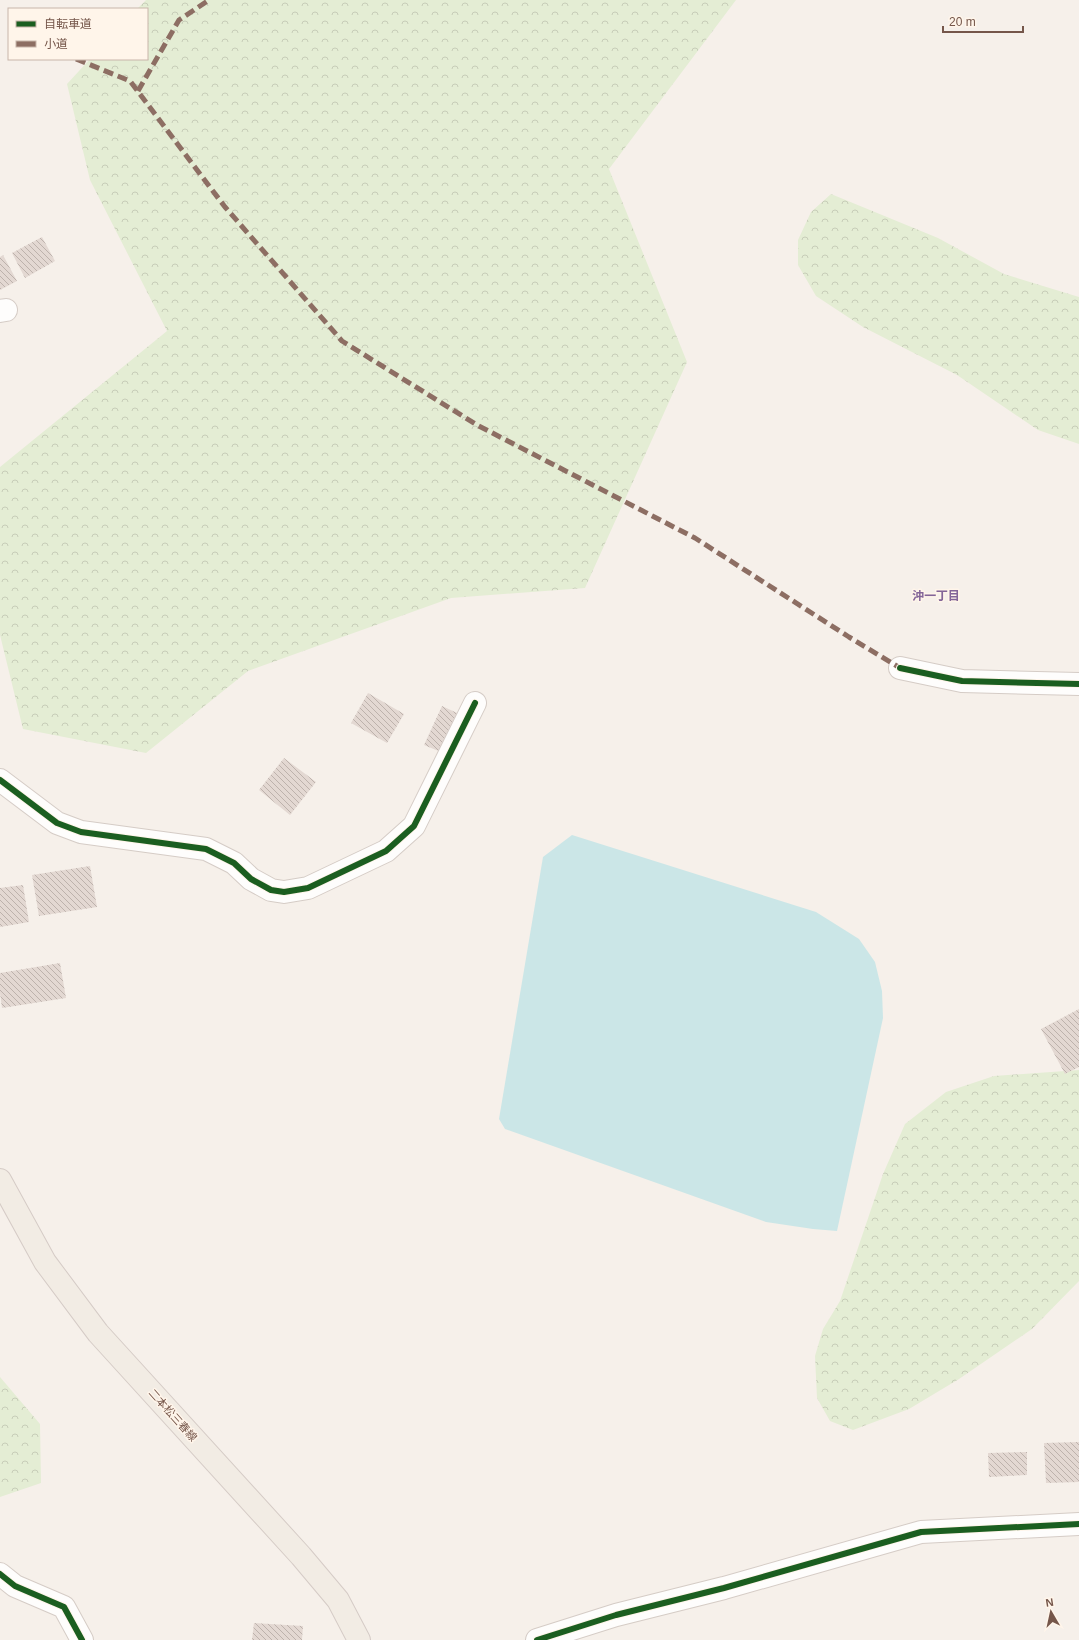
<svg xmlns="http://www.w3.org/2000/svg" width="1079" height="1640" font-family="Helvetica,'Noto Sans JP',sans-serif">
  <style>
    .forest { fill: url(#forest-crowns) }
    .water { fill: #cbe6e7 }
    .building { fill: url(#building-back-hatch) }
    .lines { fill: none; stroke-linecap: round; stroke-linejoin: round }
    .minor-casing { stroke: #d5ccc6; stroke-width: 24 }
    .major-casing { stroke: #d5cbc6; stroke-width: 24 }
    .minor { stroke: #fefdfc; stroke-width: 22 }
    .major { stroke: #f2ece4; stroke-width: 22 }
    .quiet { stroke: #8d6e63; stroke-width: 5; stroke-dasharray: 10 5; stroke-linecap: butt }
    .cycleway-casing { stroke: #fff5ea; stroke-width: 8 }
    .cycleway { stroke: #1b5e20; stroke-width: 6 }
    .labels { text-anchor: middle; stroke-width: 3; stroke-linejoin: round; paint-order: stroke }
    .street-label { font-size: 11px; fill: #75564a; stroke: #fff5ea }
    .neighbourhood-label { font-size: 12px; font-weight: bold; fill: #836598; stroke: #fff5ea }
  </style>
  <defs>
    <pattern id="forest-crowns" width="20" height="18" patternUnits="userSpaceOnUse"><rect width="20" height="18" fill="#e4edd4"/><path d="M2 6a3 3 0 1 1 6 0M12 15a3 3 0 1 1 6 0" fill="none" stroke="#c7cdb8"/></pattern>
    <pattern id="building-back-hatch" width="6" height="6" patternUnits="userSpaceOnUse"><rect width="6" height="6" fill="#e3d8d2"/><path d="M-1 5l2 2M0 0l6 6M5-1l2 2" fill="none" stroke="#bdb2ac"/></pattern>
  </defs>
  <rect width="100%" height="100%" fill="#f6f0ea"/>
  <!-- forest -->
  <g class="forest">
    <path d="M146,0H736L609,169L687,362L585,588L451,598L248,671L146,753L23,729L0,635V467L167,331L90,180L67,84L90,59H147V9H137Z"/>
    <path d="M831,194L938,238L1004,274L1079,297V444L1038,430L957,375L863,327L816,296L798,265V240L811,212Z"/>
    <path d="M1079,1070V1281L1032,1329L959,1379L909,1409L853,1430L830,1421L817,1398L815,1356L823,1329L840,1301L883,1174L905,1124L946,1092L994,1076Z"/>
    <path d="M0,1377L40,1424L41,1483L0,1497Z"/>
  </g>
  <!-- water -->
  <path class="water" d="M572,835L816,912L859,939L875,962L882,991L883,1018L837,1231L813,1229L766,1222L505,1129L499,1119L543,857Z"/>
  <!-- building -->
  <g class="building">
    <path d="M42,237L55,261L25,278L12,253Z"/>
    <path d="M3,255L17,281L0,290V257Z"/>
    <path d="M368,693L404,714L387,743L351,723Z"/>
    <path d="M442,706L470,719L453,757L424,745Z"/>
    <path d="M284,758L316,782L290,815L259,790Z"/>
    <path d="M90,866L97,907L39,916L32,875Z"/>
    <path d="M23,885L29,922L0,927V888Z"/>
    <path d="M60,963L66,998L2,1008L0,993V973Z"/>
    <path d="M1079,1009V1067L1065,1074L1041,1029Z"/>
    <path d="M1079,1442V1482L1046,1483L1044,1443Z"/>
    <path d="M1027,1452V1475L989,1477L988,1453Z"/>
    <path d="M254,1623L303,1626L302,1640H252Z"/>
  </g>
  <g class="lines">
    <!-- minor casing -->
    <g class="minor-casing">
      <g id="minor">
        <path d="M0,311L6,310"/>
        <path d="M900,668L962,681L1079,684"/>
        <path d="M0,780L57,823L81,832L206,849L234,863L251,879L271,890L284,892L308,888L386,851L414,826L475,703"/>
        <path d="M0,1574L15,1586L64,1607L82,1640"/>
        <path d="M537,1640L616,1615L724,1588L921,1532L1079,1524"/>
      </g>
    </g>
    <!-- major casing -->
    <g class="major-casing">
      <path id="major" d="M0,1180L45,1262L98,1333L301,1556L338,1600L359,1640"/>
    </g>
    <!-- minor -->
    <use href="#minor" class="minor"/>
    <!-- major -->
    <use href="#major" class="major"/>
    <!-- quiet -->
    <g class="quiet">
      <path d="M76,59L130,81L225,207L342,341L477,425L695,538L849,637L900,668"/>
      <path d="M138,91L179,20L209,0"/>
    </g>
    <!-- cycleway casing -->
    <g class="cycleway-casing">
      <g id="cycleway">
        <path d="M900,668L962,681L1079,684"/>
        <path d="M0,780L57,823L81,832L206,849L234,863L251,879L271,890L284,892L308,888L386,851L414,826L475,703"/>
        <path d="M0,1574L15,1586L64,1607L82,1640"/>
        <path d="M537,1640L616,1615L724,1588L921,1532L1079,1524"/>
      </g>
    </g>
    <!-- cycleway -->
    <use href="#cycleway" class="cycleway"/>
  </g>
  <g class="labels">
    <!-- street labels -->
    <g class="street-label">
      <text transform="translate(173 1415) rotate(48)" y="4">二本松三春線</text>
    </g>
    <!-- neighbourhood labels -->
    <g class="neighbourhood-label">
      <text x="936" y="600">沖一丁目</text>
    </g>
  </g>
  <!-- legend -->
  <rect x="8" y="8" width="140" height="52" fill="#fff5ea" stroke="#c8b5aa"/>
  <rect x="16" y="21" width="20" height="6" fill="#1b5e20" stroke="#c8b5aa"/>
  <text x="44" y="28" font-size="12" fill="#75564a">自転車道</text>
  <rect x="16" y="41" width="20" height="6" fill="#8d6e63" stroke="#c8b5aa"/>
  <text x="44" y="48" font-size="12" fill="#75564a">小道</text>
  <!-- north arrow -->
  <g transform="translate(1051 1612) rotate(351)" stroke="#fff5ea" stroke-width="3" paint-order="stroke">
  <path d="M0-3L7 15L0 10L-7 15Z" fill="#75564a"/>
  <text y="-6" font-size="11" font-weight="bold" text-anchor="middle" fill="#75564a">N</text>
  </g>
  <!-- scale -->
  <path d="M943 26v6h80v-6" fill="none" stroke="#75564a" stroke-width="2"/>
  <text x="949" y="26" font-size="12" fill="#75564a" stroke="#fff5ea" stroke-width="3" paint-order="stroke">20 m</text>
</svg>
